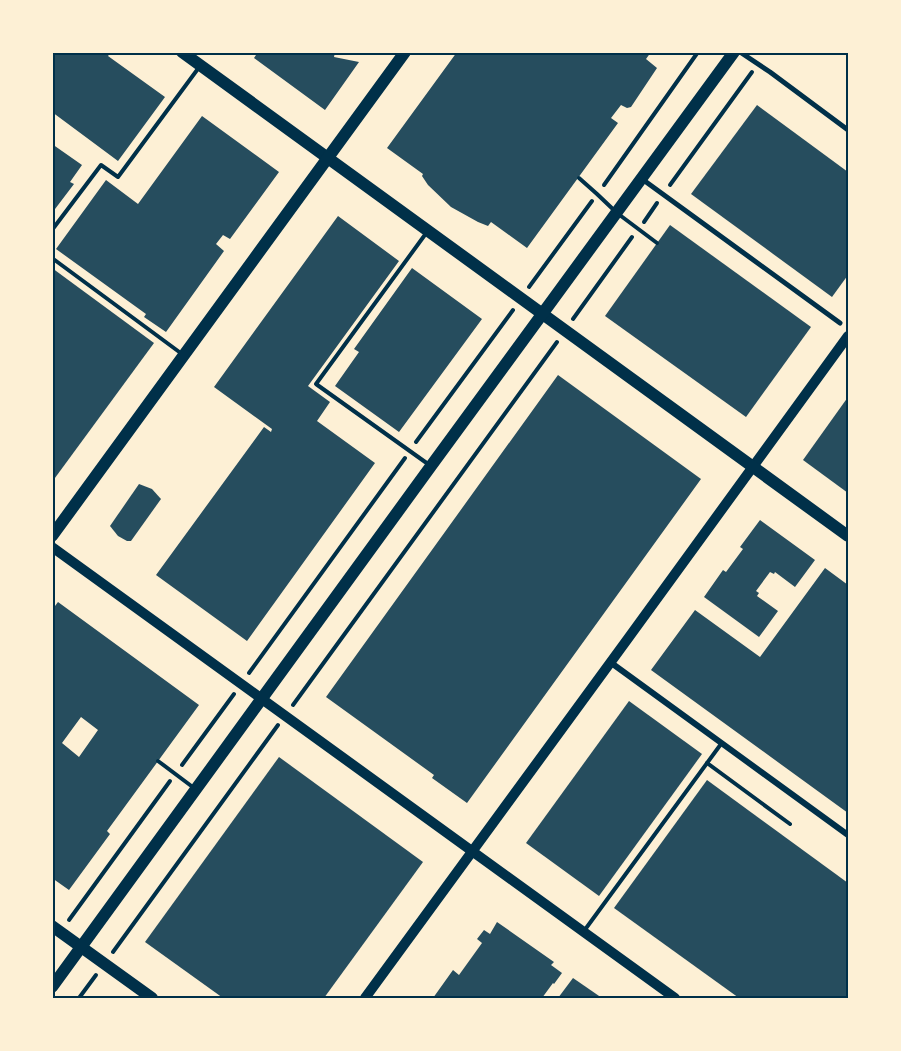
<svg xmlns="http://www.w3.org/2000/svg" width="901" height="1051" font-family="'Fira Sans',sans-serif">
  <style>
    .building { fill: #264d5e; fill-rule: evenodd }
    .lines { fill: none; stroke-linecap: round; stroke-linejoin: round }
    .path { stroke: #003049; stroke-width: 4 }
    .service { stroke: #003049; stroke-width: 4 }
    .pedestrian { stroke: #003049; stroke-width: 5 }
    .minor { stroke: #003049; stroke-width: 6 }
    .tertiary { stroke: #003049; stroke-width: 10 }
    .secondary { stroke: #003049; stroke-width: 12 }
    .neatline { fill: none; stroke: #003049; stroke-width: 2 }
  </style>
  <rect width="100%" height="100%" fill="#fdf0d5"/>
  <!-- building -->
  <g class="building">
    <path d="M52,52H111L108,56L165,97L118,161L52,112Z"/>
    <path d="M258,52H335L334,57L359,62L325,110L254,58Z"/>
    <path d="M457,52H651L646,59L657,68L631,107L627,108L621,105L611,118L618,123L527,248L491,222L488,226L478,222L451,207L428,185L422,176L423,174L387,148Z"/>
    <path d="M757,105L848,172V275L832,297L691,194Z"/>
    <path d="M202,116L279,172L230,239L223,235L216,244L224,251L166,332L144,317L146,314L56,249L106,180L138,204Z"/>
    <path d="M52,144L82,165L70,182L74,184L52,213Z"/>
    <path d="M338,216L399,261L308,386L330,402L317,421L375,463L247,641L156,575L264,427L271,432L272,429L214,387Z"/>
    <path d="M670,225L811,327L746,417L605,316Z"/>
    <path d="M52,268L154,343L52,482Z"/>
    <path d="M412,268L482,319L399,432L335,386L359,352L354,349Z"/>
    <path d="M558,375L701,479L467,803L432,778L434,775L326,697Z"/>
    <path d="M848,397V493L803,460Z"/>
    <path d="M139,484L152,489L161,499L131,541H127L118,536L110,526Z"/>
    <path d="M760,520L815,560L795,587L775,572L774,574L770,572L756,591L759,593L757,596L778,611L759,637L704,597L723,570L726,572L743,549L740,547Z"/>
    <path d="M825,568L848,585V813L651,670L695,610L760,657Z"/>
    <path d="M58,602L199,705L107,831L110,834L69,890L52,878V610ZM81,717L98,730L79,757L62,743Z"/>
    <path d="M629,701L702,754L599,896L526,843Z"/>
    <path d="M279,757L423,862L324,998H223L145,942Z"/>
    <path d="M707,780L848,883V998H739L614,908Z"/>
    <path d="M497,922L554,962L551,965L562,973L554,984L553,983L542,998H433L453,970L459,975L482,943L477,939L484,930L490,934Z"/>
    <path d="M573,978L602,998H558Z"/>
  </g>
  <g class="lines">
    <!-- path -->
    <g class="path">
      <path d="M604,185L698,52"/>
      <path d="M670,185L752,72"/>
      <path d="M644,222L657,203"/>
      <path d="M529,287L592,201"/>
      <path d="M573,319L632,237"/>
      <path d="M416,442L513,310"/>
      <path d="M249,673L405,458"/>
      <path d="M293,705L557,342"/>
      <path d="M182,765L234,694"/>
      <path d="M69,920L170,781"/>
      <path d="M113,952L278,725"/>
      <path d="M79,998L96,975"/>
    </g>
    <!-- service -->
    <g class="service">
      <path d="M579,178L597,194L617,213L657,243"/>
      <path d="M52,230L101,165L118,177L200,66"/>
      <path d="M427,232L316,384L428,464"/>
      <path d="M52,258L182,354"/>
      <path d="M158,761L194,788"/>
      <path d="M707,763L790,824"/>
      <path d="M584,931L721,744"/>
    </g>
    <!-- pedestrian -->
    <g class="pedestrian">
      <path d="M740,52L770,72L848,130"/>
      <path d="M642,179L840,323"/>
    </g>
    <!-- minor -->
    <path class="minor" d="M610,662L848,835"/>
    <!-- tertiary -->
    <g class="tertiary">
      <path d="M52,547L675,998"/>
      <path d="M365,998C526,778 688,557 848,336"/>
    </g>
    <!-- secondary -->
    <g class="secondary">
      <path d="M182,52L848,536"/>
      <path d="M52,536L405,52"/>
      <path d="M52,926L152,998"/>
      <path d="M52,987L431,466L734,52"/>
    </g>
  </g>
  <!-- border -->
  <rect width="901" height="1051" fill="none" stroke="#fdf0d5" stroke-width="108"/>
  <rect x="54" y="54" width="793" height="943" class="neatline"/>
</svg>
